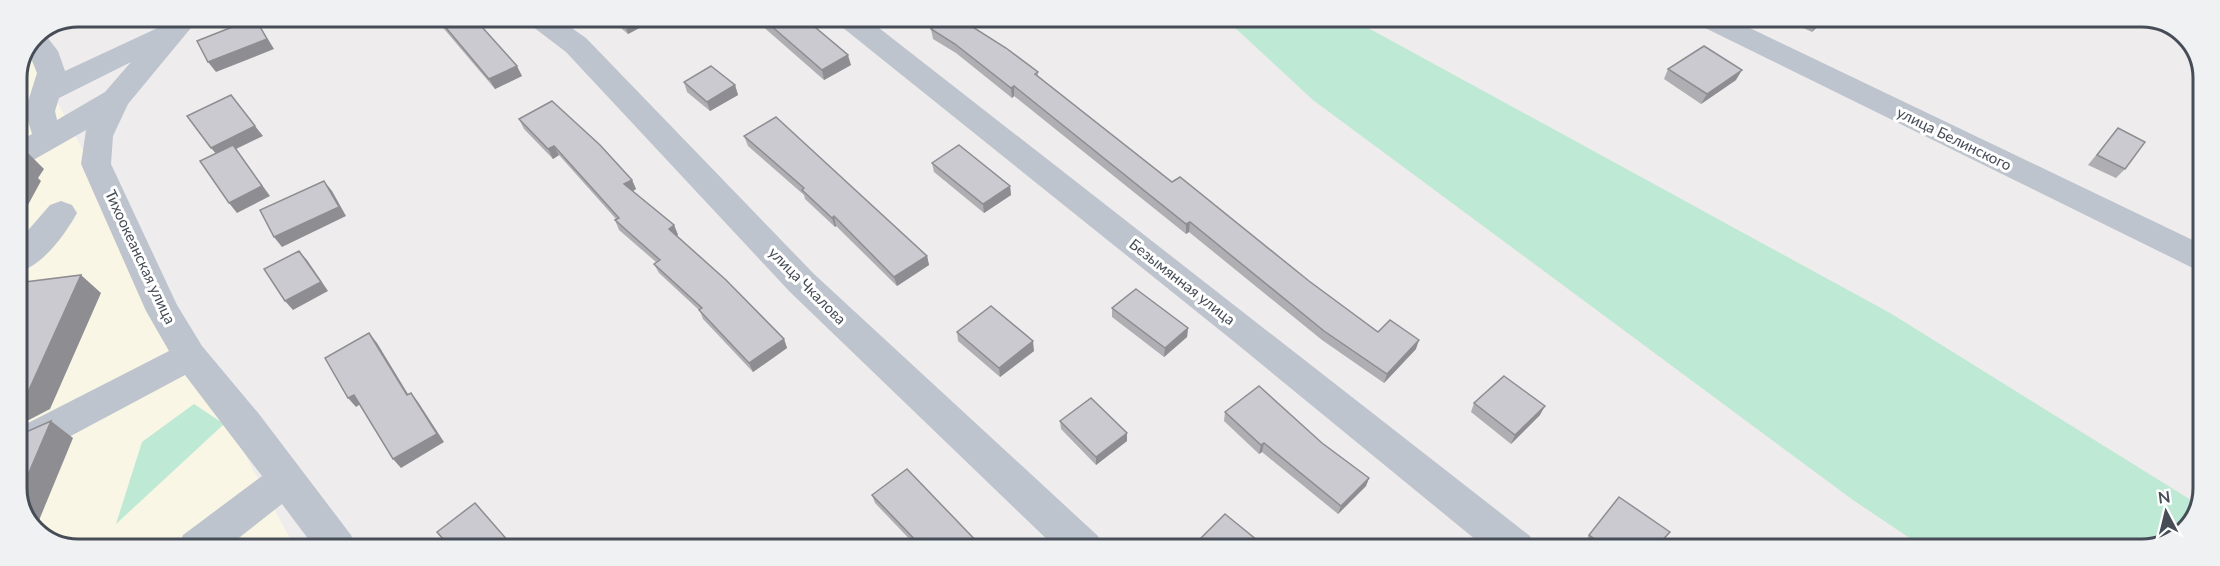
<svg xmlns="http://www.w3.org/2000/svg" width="2220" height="566" font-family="Lato,sans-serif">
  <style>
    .commercial { fill: #f9f6e5 }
    .green { fill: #bee9d4 }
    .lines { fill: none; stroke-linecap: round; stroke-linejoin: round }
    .minor { fill: #bec4cd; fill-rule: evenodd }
    .wall { fill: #aeaeb3 }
    .shaded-wall { fill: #8d8d92 }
    .building { fill: #cacad0; stroke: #8d8d92; stroke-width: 1.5 }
    .labels { text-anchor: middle; stroke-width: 6; stroke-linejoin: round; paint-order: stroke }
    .street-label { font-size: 15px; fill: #464d57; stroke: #fff }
    .rim { fill: none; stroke: #464d57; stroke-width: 3 }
  </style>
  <rect width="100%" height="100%" fill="#eeecec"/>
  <!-- commercial -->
  <path class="commercial" d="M29,49L295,548H66L32,529L17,496V78Z"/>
  <!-- green -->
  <g class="green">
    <path d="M1230,17H1348L1890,313L2199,505L2182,534L2142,549H1926L1853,500L1313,100L1232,25Z"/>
    <path d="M194,404L224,424L116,524L142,442Z"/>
  </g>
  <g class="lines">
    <!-- minor -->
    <g class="minor">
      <path d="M171,17H200L128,104L113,136L111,164L177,305L202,346L259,414L351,535L356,548H315L282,504L226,548H178L183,535L262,476L185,375L52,446L39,451L26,446L21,435L26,424L169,351L146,311L81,164L86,130L28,163L17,166V142L32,134L25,111L37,73L28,51L35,34L43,32L58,51L65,71L164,25ZM131,62L105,92L57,120L55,111L59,98Z"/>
      <path d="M524,17H556L586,38L814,274L1098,536L1103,549H1057L790,292L566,52L528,23Z"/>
      <path d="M833,17H865L1530,536L1535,549H1487L1232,340L837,23Z"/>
      <path d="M1692,17L1729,18L2203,245V273L1695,23Z"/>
      <path d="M61,201L72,205L77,213C64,236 43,265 17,273V243L50,205Z"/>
    </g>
  </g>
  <!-- wall -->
  <g class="wall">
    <path d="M418,17H473L522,76L495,89L439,23L428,28Z"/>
    <path d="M608,17H660L628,34Z"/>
    <path d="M752,17H803L851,65L824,80Z"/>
    <path d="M1782,18H1826L1812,32Z"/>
    <path d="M931,29L1038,72V76L1172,182L1378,332L1416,349L1384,383L1322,340L1189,232L1186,234L1014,96L1012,98L956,53L933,39Z"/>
    <path d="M1668,69L1736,80L1701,104L1664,79Z"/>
    <path d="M684,82L735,85L738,95L710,111L687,92Z"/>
    <path d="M519,119L632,180L636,189L633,191L674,225L678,235L677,236L784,339L787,348L753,372L703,319L700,311L659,273L654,264L656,262L619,230L615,220L616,219L559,155L553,159L524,129Z"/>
    <path d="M2118,128L2125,169L2116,178L2088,165Z"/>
    <path d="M744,136L927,256L929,265L897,286L836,226L835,227L805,199L804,195L748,146Z"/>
    <path d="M932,163L1010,186L1011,195L984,213L934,172Z"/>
    <path d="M1112,308L1188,328L1187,337L1164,357L1112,317Z"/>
    <path d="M957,332L1034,351L1000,377L958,341Z"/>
    <path d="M1474,403L1540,415L1511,444L1471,412Z"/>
    <path d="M1225,412L1322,443L1369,478L1366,486L1338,514L1262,452L1259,454L1224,421Z"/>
    <path d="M1060,421L1127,441L1096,465L1061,429Z"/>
    <path d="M872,495L984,549H919L875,503Z"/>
    <path d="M1589,535L1655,549H1593L1584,543Z"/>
  </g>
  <!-- shaded-wall -->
  <g class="shaded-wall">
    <path d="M427,17H436L439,23L428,28L423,18Z"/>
    <path d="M638,17H660L628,34L625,24Z"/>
    <path d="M255,18L274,49L216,72L208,62Z"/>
    <path d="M1822,18H1826L1812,32L1817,22Z"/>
    <path d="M848,55L851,65L824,80L822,70Z"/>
    <path d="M517,66L522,76L495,89L489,79Z"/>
    <path d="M1742,70L1736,80L1701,104L1707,94Z"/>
    <path d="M735,85L738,95L710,111L707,102Z"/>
    <path d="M1014,86V96L1012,98L1011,88Z"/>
    <path d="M255,126L263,136L236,149L270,196L237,213L229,203L219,157L211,148Z"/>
    <path d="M554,146L559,155L553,159L548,149Z"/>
    <path d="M25,150L44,169L38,178L41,181L17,225V162Z"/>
    <path d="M632,180L636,189L628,194L624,184Z"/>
    <path d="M324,181L332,191L346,216L282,247L274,237Z"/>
    <path d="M1010,186L1011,195L984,213L983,204Z"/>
    <path d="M834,216L836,226L835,227L832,218Z"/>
    <path d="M1190,222L1189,232L1186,234V224Z"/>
    <path d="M674,225L678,235L673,238L669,229Z"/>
    <path d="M299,251L307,260L328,291L293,310L285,301Z"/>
    <path d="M927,256L929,265L897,286L894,277Z"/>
    <path d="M81,275L101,293L50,409L25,422L19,434L24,447L17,442V398Z"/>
    <path d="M1188,328L1187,337L1164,357L1165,348Z"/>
    <path d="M369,333L377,343L414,404L407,395Z"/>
    <path d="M784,339L787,348L753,372L749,363Z"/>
    <path d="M1419,340L1416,349L1384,383L1387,374Z"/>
    <path d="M1033,341L1034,351L1000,377L999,368Z"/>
    <path d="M411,393L418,402L444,442L401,468L393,459Z"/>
    <path d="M354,395L362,403L356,407L348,398Z"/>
    <path d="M1545,406L1540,415L1511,444L1515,435Z"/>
    <path d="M51,421L73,438L35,530L32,529L18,498Z"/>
    <path d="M1127,433V441L1096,465V457Z"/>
    <path d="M1264,443L1262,452L1259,454L1261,445Z"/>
    <path d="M1369,478L1366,486L1338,514L1341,506Z"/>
    <path d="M475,503L514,549H500Z"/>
  </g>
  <!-- building -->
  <g class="building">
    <path d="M437,17H473L517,66L489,79Z"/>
    <path d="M616,17H638L625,24Z"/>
    <path d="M761,17H803L848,55L822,70Z"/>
    <path d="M949,17H957L1006,48L1038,72L1035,74L1172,182L1180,177L1309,281L1378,332L1390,320L1419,340L1387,374L1324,331L1190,222L1186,224L1014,86L1011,88L955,44L931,29Z"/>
    <path d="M255,18L267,39L208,62L197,41Z"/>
    <path d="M1808,18H1822L1817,22Z"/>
    <path d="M1704,46L1742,70L1707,94L1668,69Z"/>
    <path d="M711,66L735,85L707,102L684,82Z"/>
    <path d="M231,95L255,126L211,148L187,116Z"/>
    <path d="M552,101L600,145L632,180L624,184L674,225L669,229L726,280L784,339L749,363L699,310L702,308L654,264L660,260L615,220L619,218L554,146L548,149L519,119Z"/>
    <path d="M776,117L927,256L894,277L834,216L832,218L802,190L804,188L744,136Z"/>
    <path d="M2118,128L2145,142L2125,169L2097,155Z"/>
    <path d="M233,145L262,186L229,203L200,161Z"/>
    <path d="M959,145L1010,186L983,204L932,163Z"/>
    <path d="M25,150L17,162H22L17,171V151Z"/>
    <path d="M324,181L339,207L274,237L260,210Z"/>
    <path d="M299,251L321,282L285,301L264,269Z"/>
    <path d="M81,275L28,392L17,398V283Z"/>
    <path d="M1136,289L1188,328L1165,348L1112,308Z"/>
    <path d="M991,306L1033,341L999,368L957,332Z"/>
    <path d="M369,333L407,395L411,393L437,434L393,459L354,395L348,398L325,358Z"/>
    <path d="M1504,376L1545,406L1515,435L1474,403Z"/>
    <path d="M1259,386L1322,443L1369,478L1341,506L1264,443L1261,445L1225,412Z"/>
    <path d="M1091,398L1127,433L1096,457L1060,421Z"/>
    <path d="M51,421L18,498L17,496V436Z"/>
    <path d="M907,469L984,549H924L872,495Z"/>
    <path d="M1619,497L1670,532L1654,549H1609L1589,535Z"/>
    <path d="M475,503L509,542L500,549L451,548L437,532Z"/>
    <path d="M1225,514L1268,549H1190Z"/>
  </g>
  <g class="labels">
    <!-- street labels -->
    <g class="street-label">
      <text transform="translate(1954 139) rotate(26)" y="5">улица Белинского</text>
      <text transform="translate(140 257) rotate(65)" y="5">Тихоокеанская улица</text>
      <text transform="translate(1182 282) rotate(38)" y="5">Безымянная улица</text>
      <text transform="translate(807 286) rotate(45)" y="5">улица Чкалова</text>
    </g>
  </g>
  <!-- crop -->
  <path d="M0 0H2220V566H0ZM78 27H2142A51 51 0 0 1 2193 78V488A51 51 0 0 1 2142 539H78A51 51 0 0 1 27 488V78A51 51 0 0 1 78 27Z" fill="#f0f1f2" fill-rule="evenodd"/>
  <path class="rim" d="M78 27H2142A51 51 0 0 1 2193 78V488A51 51 0 0 1 2142 539H78A51 51 0 0 1 27 488V78A51 51 0 0 1 78 27Z"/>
  <!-- north arrow -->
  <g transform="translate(2166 512) rotate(353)" stroke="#ffffff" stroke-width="4.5" paint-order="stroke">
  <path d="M0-4.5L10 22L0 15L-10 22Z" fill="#464d57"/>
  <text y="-9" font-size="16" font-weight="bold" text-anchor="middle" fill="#464d57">N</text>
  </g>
</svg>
